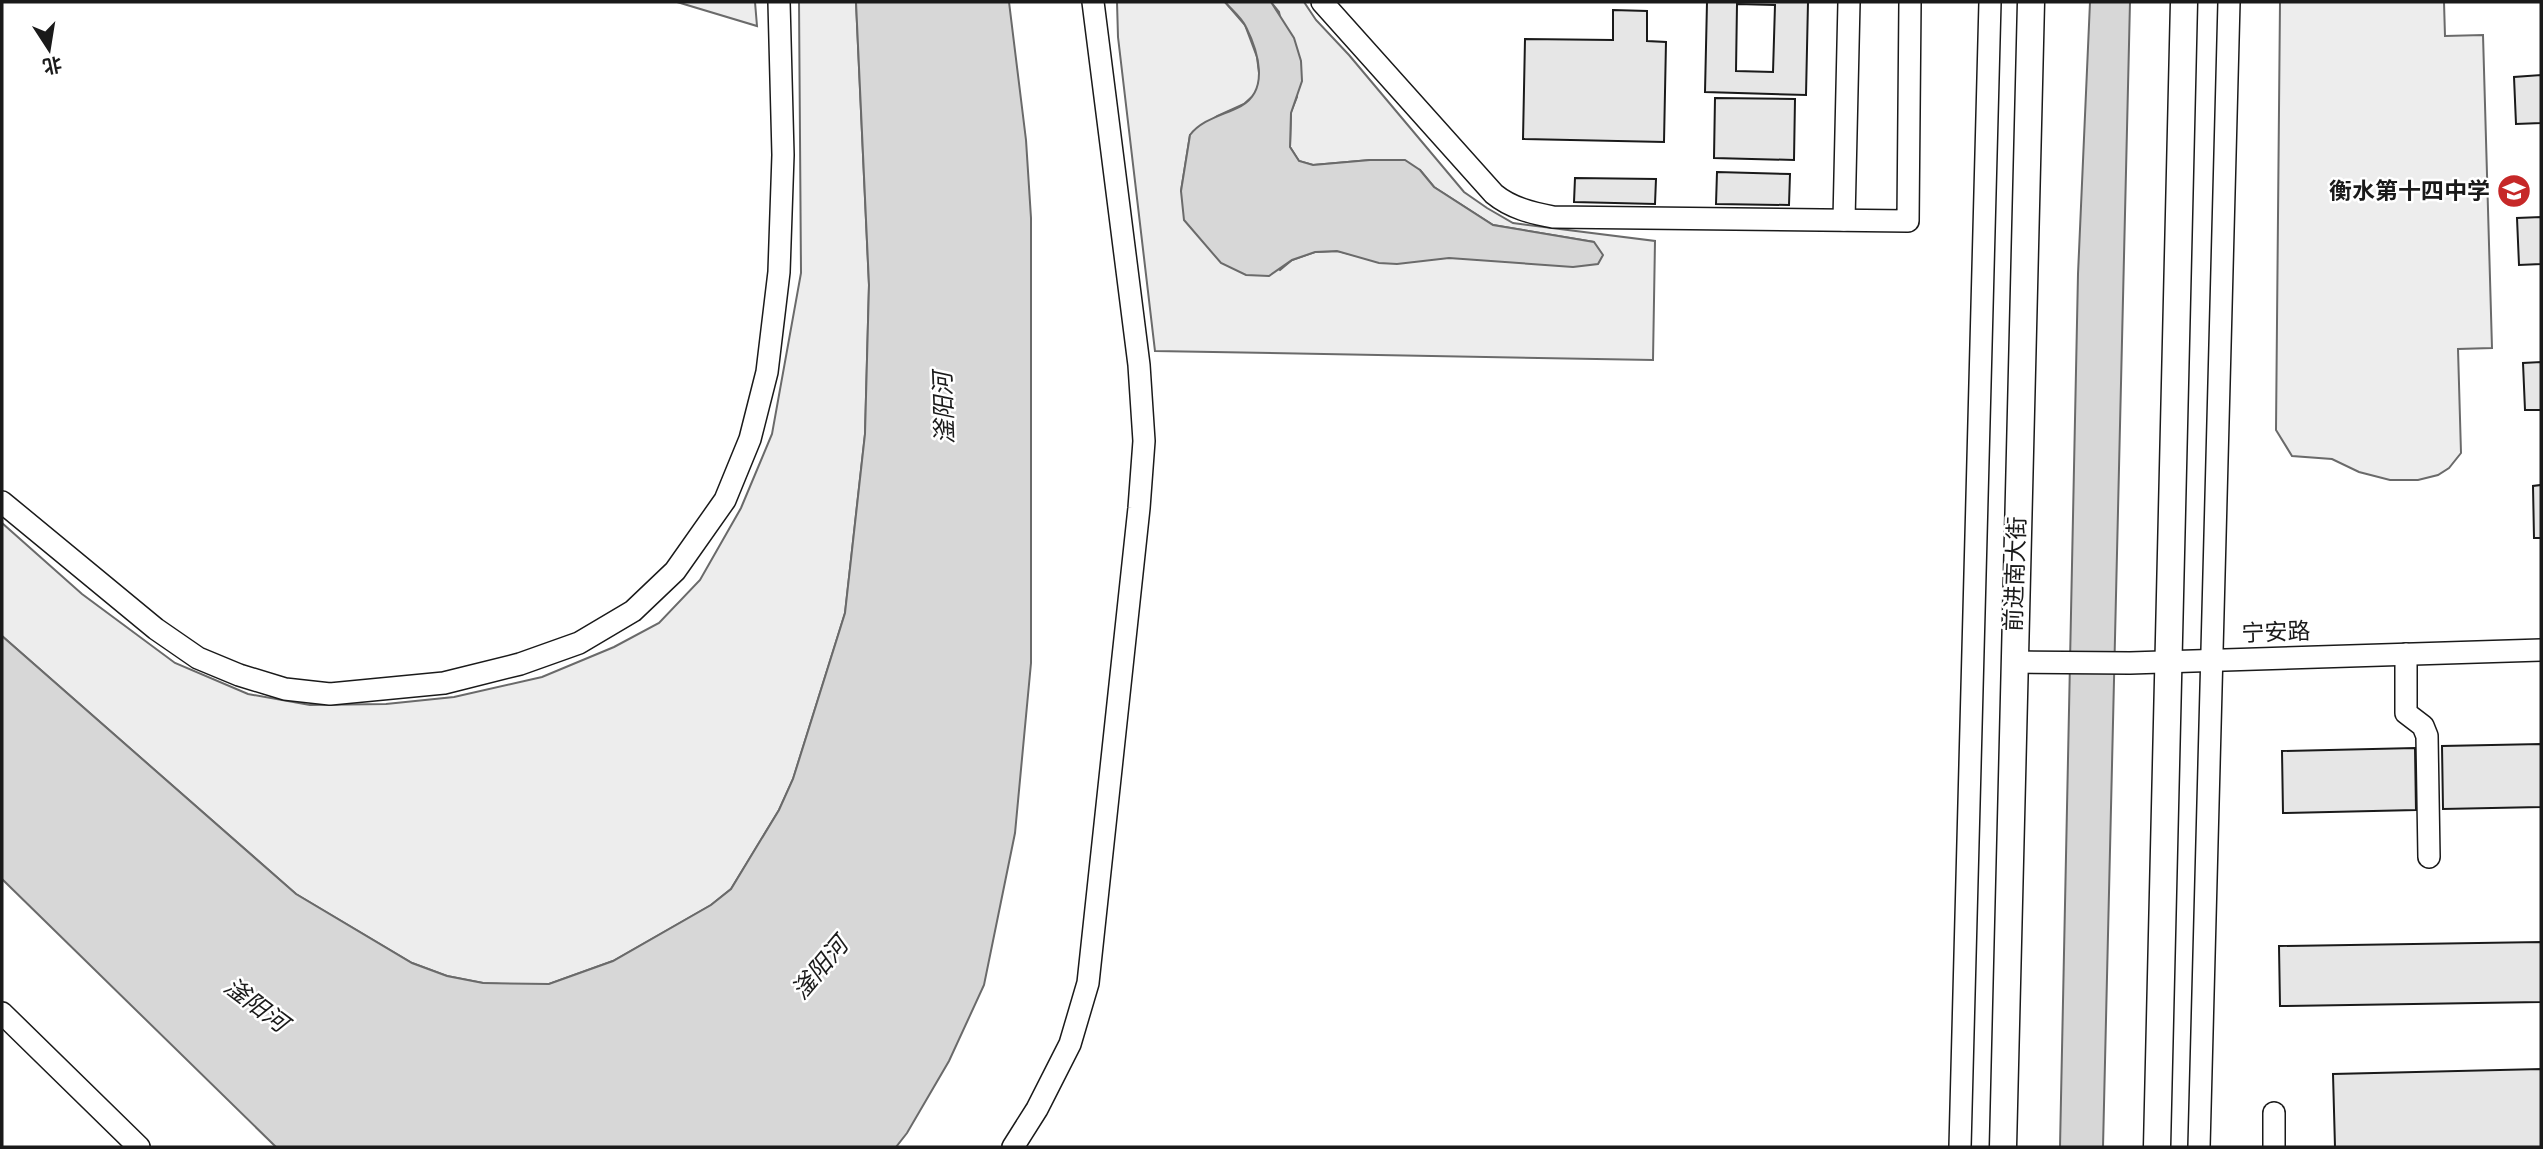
<svg xmlns="http://www.w3.org/2000/svg" width="2543" height="1149" font-family="Literata,'Noto Sans SC',serif">
  <style>
    .built { fill: #ededed; stroke: #6a6a6a; stroke-width: 2 }
    .water { fill: #d7d7d7; stroke: #6a6a6a; stroke-width: 2 }
    .building { fill: #e6e6e6; stroke: #1a1a1a; stroke-width: 2; fill-rule: evenodd }
    .lines { fill: none; stroke-linecap: round; stroke-linejoin: round }
    .minor-casing { stroke: #1a1a1a; stroke-width: 24 }
    .major-casing { stroke: #1a1a1a; stroke-width: 29 }
    .minor { stroke: #fff; stroke-width: 21 }
    .major { stroke: #fff; stroke-width: 26 }
    .labels { text-anchor: middle; stroke-width: 5; stroke-linejoin: round; paint-order: stroke }
    .poi-label { font-size: 23px; font-weight: bold; fill: #1a1a1a; stroke: #fff; text-anchor: end }
    .street-label { font-size: 23px; fill: #1a1a1a; stroke: #fff }
    .water-label { font-size: 24px; font-style: italic; fill: #1a1a1a; stroke: #fff }
  </style>
  <rect width="100%" height="100%" fill="#fff"/>
  <!-- built -->
  <g class="built">
    <path d="M677,2H755L757,26Z"/>
    <path d="M799,2H856L869,285L865,434L845,613L793,779L779,810L731,889L711,905L613,961L549,984L520,985L483,983L447,976L412,963L296,894L2,636V523L82,594L175,663L248,694L310,705L386,704L454,697L542,677L614,647L659,623L700,580L741,508L772,434L801,273Z"/>
    <path d="M1117,2H1225L1245,25L1257,57L1260,81L1255,94L1244,104L1217,116L1190,135L1181,191L1280,270L1292,260L1315,252L1338,251L1357,256L1424,260L1594,242L1493,225L1434,187L1420,170L1370,160L1313,165L1299,161L1290,147L1291,112L1297,97L1279,12L1271,2H1304L1316,20L1349,55L1464,192L1487,208L1513,223L1655,241L1653,360L1155,351L1118,37Z"/>
    <path d="M2280,2H2444L2445,36L2483,35L2492,348L2458,349L2461,453L2449,468L2438,475L2418,480H2390L2359,472L2332,459L2292,456L2276,430Z"/>
  </g>
  <!-- water -->
  <g class="water">
    <path d="M856,2H1009L1026,140L1031,218V663L1015,833L984,985L949,1061L907,1133L896,1147H276L2,879V636L296,894L412,963L447,976L483,983L549,984L613,961L711,905L731,889L779,810L793,779L845,613L865,434L869,285Z"/>
    <path d="M1225,2H1271L1294,38L1301,61L1302,81L1291,113L1290,147L1299,161L1313,165L1370,160H1405L1420,170L1434,187L1493,225L1594,242L1603,255L1598,264L1573,267L1449,258L1397,264L1379,263L1337,251L1315,252L1292,260L1269,276L1246,275L1221,263L1184,220L1181,191L1190,135C1202,119 1224,115 1241,106C1270,90 1258,51 1246,27C1242,18 1232,10 1225,2Z"/>
    <path d="M2090,2H2130L2103,1147H2060L2078,274Z"/>
  </g>
  <!-- building -->
  <g class="building">
    <path d="M1707,2H1808L1806,95L1705,92ZM1737,4L1775,5L1773,72L1736,71Z"/>
    <path d="M1613,10L1647,11V41L1666,42L1664,142L1523,139L1525,39L1613,40Z"/>
    <path d="M2541,75V123L2516,124L2514,77Z"/>
    <path d="M1715,98L1795,99L1794,160L1714,158Z"/>
    <path d="M1717,172L1790,174L1789,205L1716,204Z"/>
    <path d="M1575,178L1656,179L1655,204L1574,202Z"/>
    <path d="M2541,217V264L2519,265L2517,218Z"/>
    <path d="M2541,362V410H2525L2523,363Z"/>
    <path d="M2541,485V538H2534L2533,486Z"/>
    <path d="M2541,744V807L2443,809L2442,746Z"/>
    <path d="M2415,748L2416,810L2283,813L2282,751Z"/>
    <path d="M2541,942V1002L2280,1006L2279,946Z"/>
    <path d="M2541,1069V1147H2335L2333,1074Z"/>
  </g>
  <g class="lines">
    <!-- minor casing -->
    <g class="minor-casing">
      <g id="minor">
        <path d="M1322,2L1494,194C1511,208 1532,213 1553,217L1908,221L1910,2"/>
        <path d="M1844,220L1849,2"/>
        <path d="M2,502L156,629L198,658L239,675L285,689L330,694L444,683L520,664L579,643L633,611L675,571L725,500L750,439L767,372L779,272L783,155L779,2"/>
        <path d="M2406,654V713L2423,726L2427,736L2429,857"/>
        <path d="M2013,662L2130,663L2541,650"/>
        <path d="M2,1013L139,1147"/>
        <path d="M2274,1113V1147"/>
        <path d="M1013,1147L1037,1109L1070,1044L1088,983L1139,508L1144,441L1139,365L1093,2"/>
        <path d="M1960,1147L1990,2"/>
        <path d="M2199,1147L2229,2"/>
      </g>
    </g>
    <!-- major casing -->
    <g class="major-casing">
      <g id="major">
        <path d="M2003,1147L2031,2"/>
        <path d="M2157,1147L2184,2"/>
      </g>
    </g>
    <!-- minor -->
    <use href="#minor" class="minor"/>
    <!-- major -->
    <use href="#major" class="major"/>
  </g>
  <!-- icons -->
  <defs>
    <g id="school-disc" transform="scale(1.75)"><circle r="9.5" fill="#c62828" stroke="#fff"/><path d="M0-5L7-2L0 1L-7-2ZM-4 1L0 2.5L4 1V4Q0 6-4 4Z" fill="#fff"/></g>
  </defs>
  <g fill-rule="evenodd">
    <use href="#school-disc" x="2514" y="191"/>
  </g>
  <g class="labels">
    <!-- poi labels -->
    <g class="poi-label">
      <text x="2490" y="199">衡水第十四中学</text>
    </g>
    <!-- street labels -->
    <g class="street-label">
      <text transform="translate(2015 574) rotate(-88)" y="8">前进南大街</text>
      <text transform="translate(2276 632) rotate(-2)" y="8">宁安路</text>
    </g>
    <!-- water labels -->
    <g class="water-label">
      <text transform="translate(944 408) rotate(-92)" y="8">滏阳河</text>
      <text transform="translate(820 968) rotate(-50)" y="8">滏阳河</text>
      <text transform="translate(256 1005) rotate(37)" y="8">滏阳河</text>
    </g>
  </g>
  <!-- border -->
  <rect width="2543" height="1149" fill="none" stroke="#1a1a1a" stroke-width="7"/>
  <!-- north arrow -->
  <g transform="translate(49 49) rotate(168)" stroke="#ffffff" stroke-width="5" paint-order="stroke">
  <path d="M0-5L12 26L0 18L-12 26Z" fill="#1a1a1a"/>
  <text y="-10" font-size="19" font-weight="bold" text-anchor="middle" fill="#1a1a1a">北</text>
  </g>
</svg>
